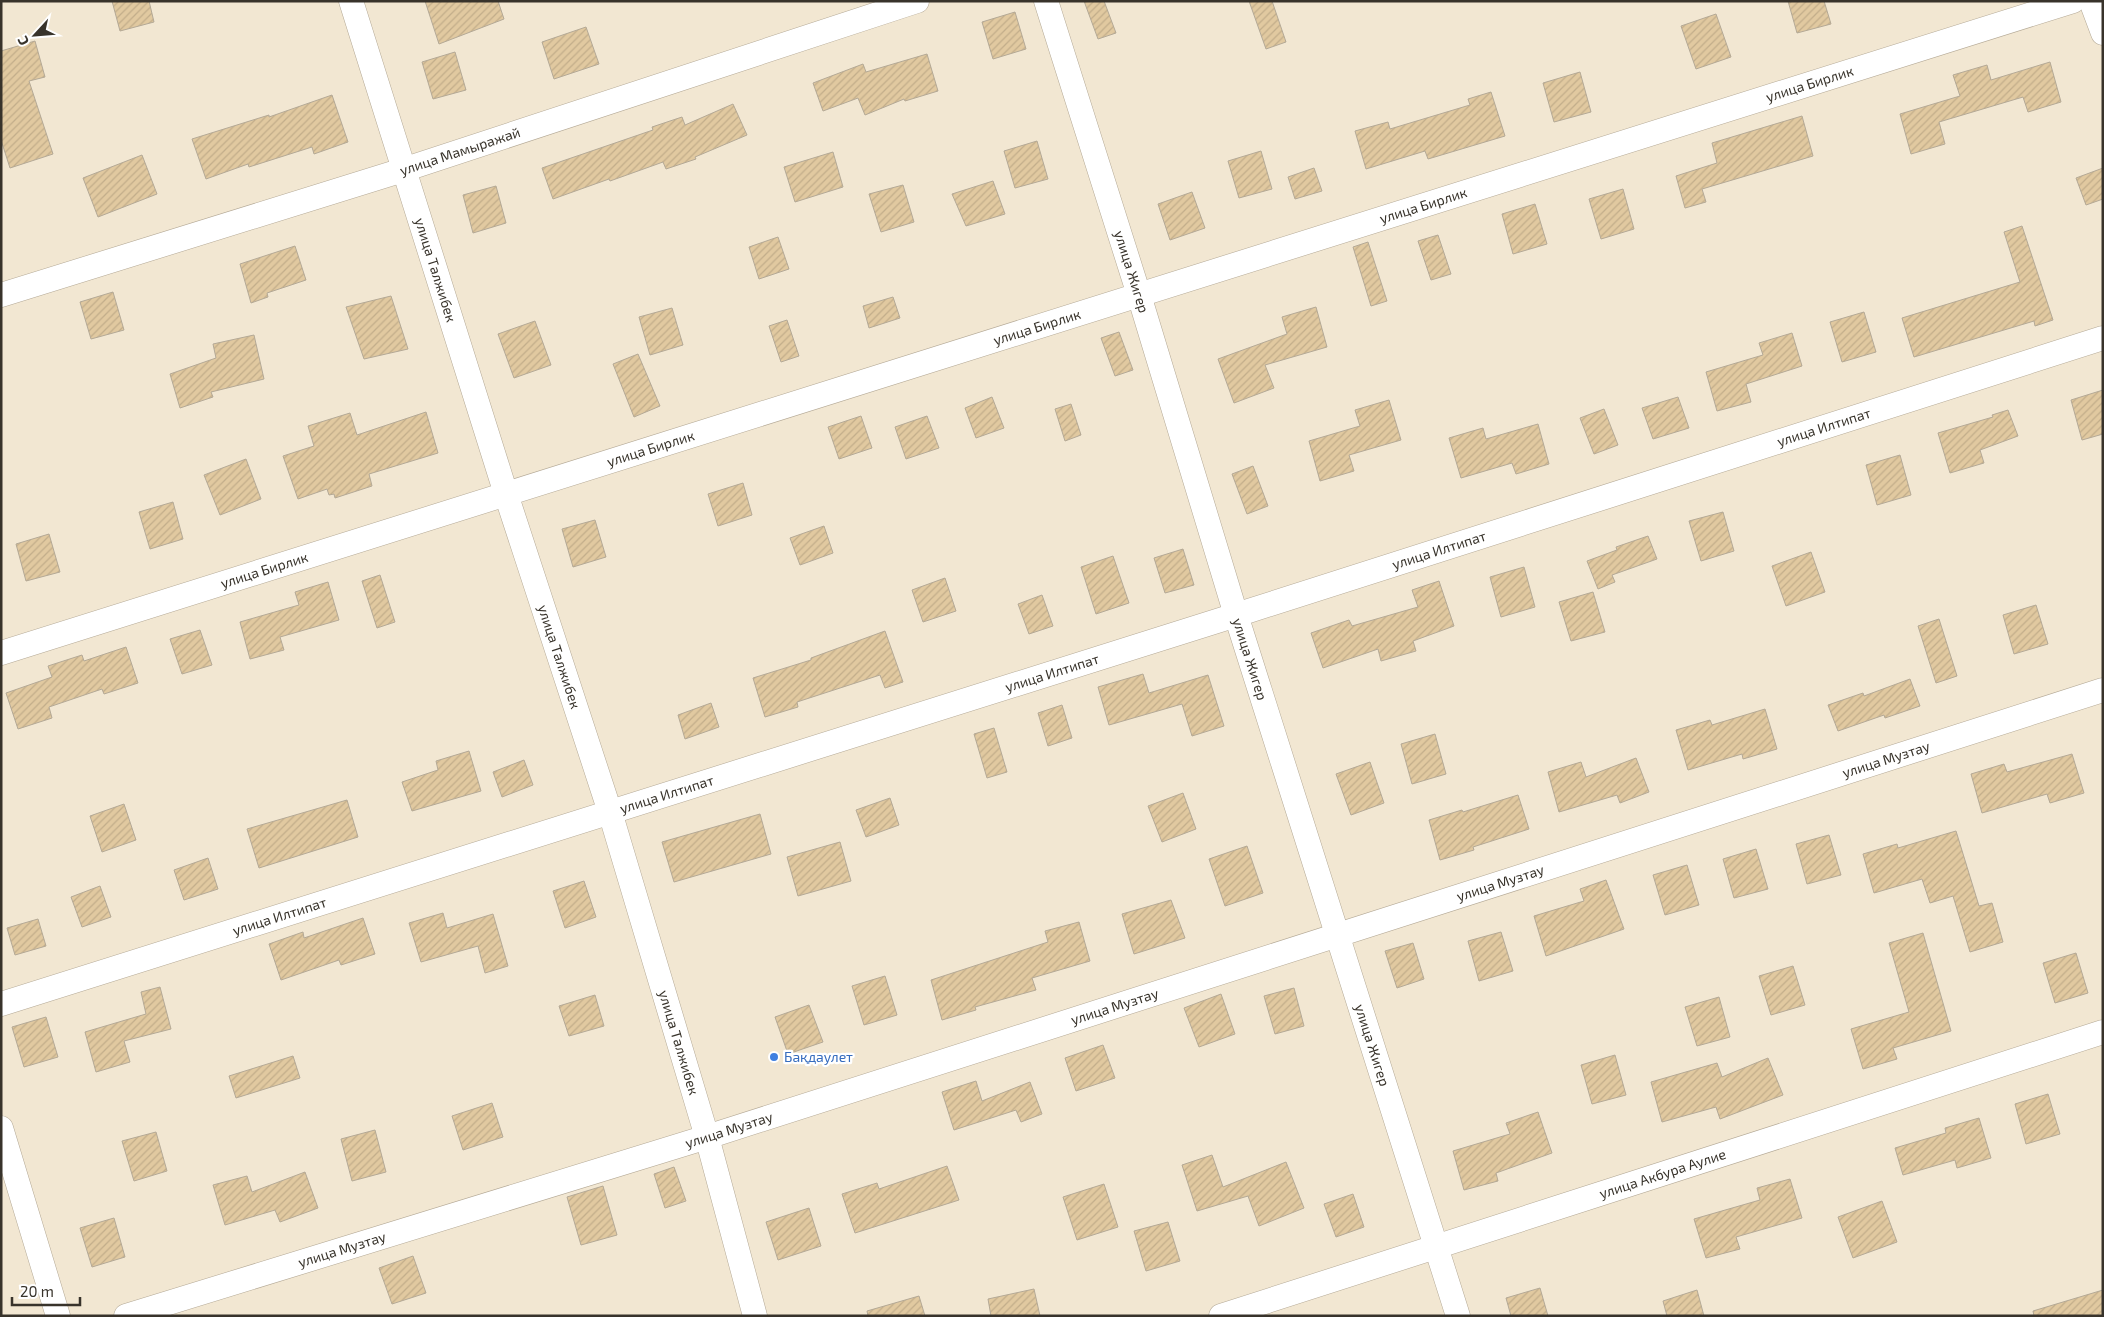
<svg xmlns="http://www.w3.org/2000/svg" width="2104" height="1317" font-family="'Exo 2',sans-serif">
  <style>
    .building { fill: url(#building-hatch); stroke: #b4a996 }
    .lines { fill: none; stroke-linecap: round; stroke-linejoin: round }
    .minor-casing { stroke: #b4a996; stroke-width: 25 }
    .minor { stroke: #fff; stroke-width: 24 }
    .shop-dot { fill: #3f7fe0; stroke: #fff; stroke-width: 2 }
    .labels { text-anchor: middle; stroke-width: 4.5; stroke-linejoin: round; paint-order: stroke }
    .street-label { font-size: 14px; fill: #38332b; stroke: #fff }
    .shop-label { font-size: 14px; fill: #366cbe; stroke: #fff; text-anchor: start }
  </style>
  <defs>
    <pattern id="building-hatch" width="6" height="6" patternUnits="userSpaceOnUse" patternTransform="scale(1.25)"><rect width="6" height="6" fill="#e1c9a0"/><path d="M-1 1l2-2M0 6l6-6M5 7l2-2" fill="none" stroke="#c2ad8a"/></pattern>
  </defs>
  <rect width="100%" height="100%" fill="#f2e7d2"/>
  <!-- building -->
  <g class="building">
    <path d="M112,1H149L154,22L120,31Z"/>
    <path d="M425,1H498L504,19L439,44Z"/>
    <path d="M1084,1H1104L1116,33L1098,39Z"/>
    <path d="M1249,1H1272L1286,42L1266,49Z"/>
    <path d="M1788,1H1824L1831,24L1797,33Z"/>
    <path d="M1015,12L1026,49L993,59L982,22Z"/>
    <path d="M1716,14L1731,57L1696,69L1681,26Z"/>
    <path d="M586,27L599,64L554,79L542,42Z"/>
    <path d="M35,41L45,77L29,81L53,154L10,168L1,140V51Z"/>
    <path d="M455,52L466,90L433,99L422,62Z"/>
    <path d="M927,54L938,91L905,101L904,99L865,115L858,98L823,111L813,83L863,64L866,72Z"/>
    <path d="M2050,62L2061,102L2028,112L2023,97L1939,122L1945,144L1911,154L1900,114L1960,96L1953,75L1987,65L1991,80Z"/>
    <path d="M1580,72L1591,112L1554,122L1543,83Z"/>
    <path d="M1491,92L1505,136L1428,159L1425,151L1366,169L1355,131L1388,122L1390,129L1470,105L1468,99Z"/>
    <path d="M332,95L348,142L314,154L312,147L249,167L248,164L206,179L192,139L269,115V117Z"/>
    <path d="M733,104L747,135L695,157L696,159L666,169L663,162L610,181L609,179L553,199L542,168L653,130L652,127L682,117L685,125Z"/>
    <path d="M1802,116L1813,156L1702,189L1706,202L1685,208L1676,176L1717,163L1712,143Z"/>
    <path d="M1037,141L1048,179L1015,188L1004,151Z"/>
    <path d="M1261,151L1272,189L1239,198L1228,161Z"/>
    <path d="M833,152L843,187L795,202L784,167Z"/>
    <path d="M142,155L157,194L98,217L83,178Z"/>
    <path d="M1314,168L1322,191L1295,199L1288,177Z"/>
    <path d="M2103,168V199L2086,205L2076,178Z"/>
    <path d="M993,181L1005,214L966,226L952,194Z"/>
    <path d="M903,185L914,222L881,232L869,194Z"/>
    <path d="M496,186L506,223L473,233L463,195Z"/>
    <path d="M1623,189L1634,229L1601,239L1589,199Z"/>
    <path d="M1192,192L1205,228L1170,240L1158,204Z"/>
    <path d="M1535,204L1547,244L1513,254L1502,214Z"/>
    <path d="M2022,226L2053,320L2035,326L2034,321L1914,357L1902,318L2020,282L2004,232Z"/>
    <path d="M1438,235L1451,274L1431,280L1418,241Z"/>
    <path d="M778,237L789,269L759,279L749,247Z"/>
    <path d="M1368,242L1387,301L1371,306L1353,247Z"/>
    <path d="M295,246L306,280L267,293L268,297L251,303L240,264Z"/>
    <path d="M113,292L124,330L91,339L80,302Z"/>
    <path d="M391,296L408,349L364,359L346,307Z"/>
    <path d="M893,297L900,318L869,328L863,306Z"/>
    <path d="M1316,307L1327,347L1265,365L1274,388L1234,403L1218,359L1287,334L1282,317Z"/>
    <path d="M672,308L683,345L650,355L639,317Z"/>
    <path d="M1864,312L1876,352L1842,362L1830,322Z"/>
    <path d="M787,320L799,356L781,362L769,326Z"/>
    <path d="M535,321L551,365L514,378L498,334Z"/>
    <path d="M1119,332L1133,370L1115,376L1101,338Z"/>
    <path d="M1792,333L1802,366L1746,384L1751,402L1717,411L1706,372L1763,355L1759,343Z"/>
    <path d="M254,335L264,379L211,392L213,397L180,408L170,374L216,358L213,344Z"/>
    <path d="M638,354L660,406L634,417L613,364Z"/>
    <path d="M2103,390V434L2082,440L2071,400Z"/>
    <path d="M992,397L1004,428L976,438L965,408Z"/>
    <path d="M1678,397L1689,428L1653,439L1642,408Z"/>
    <path d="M1389,400L1401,440L1349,455L1354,471L1320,481L1309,441L1360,426L1355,410Z"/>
    <path d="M1071,404L1081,435L1065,441L1055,409Z"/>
    <path d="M1604,409L1618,445L1594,454L1580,418Z"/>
    <path d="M2008,410L2018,436L1980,450L1984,463L1950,473L1938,433L1993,417L1992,415Z"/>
    <path d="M426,412L438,453L369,474L372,486L335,498L334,494L329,495L327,489L298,499L283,456L314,446L308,426L350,413L357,435Z"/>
    <path d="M861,416L872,448L839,459L828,427Z"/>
    <path d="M927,416L939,448L906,459L895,427Z"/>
    <path d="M1538,424L1549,464L1516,474L1512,463L1461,478L1449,438L1483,428L1486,439Z"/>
    <path d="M1900,455L1911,495L1877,505L1866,465Z"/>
    <path d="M246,459L261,499L220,515L204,475Z"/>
    <path d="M1253,466L1268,506L1247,514L1232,474Z"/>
    <path d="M743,483L752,515L718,526L708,494Z"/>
    <path d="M173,502L183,539L150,549L139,512Z"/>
    <path d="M1723,512L1734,551L1701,561L1689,521Z"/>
    <path d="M595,520L606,557L573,567L562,529Z"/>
    <path d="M824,526L833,553L800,565L790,538Z"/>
    <path d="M49,534L60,572L26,581L16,544Z"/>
    <path d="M1648,536L1657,559L1612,575L1615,582L1598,589L1587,561L1617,550L1616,547Z"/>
    <path d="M1183,549L1194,585L1165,593L1154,558Z"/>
    <path d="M1811,552L1825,592L1786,606L1772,566Z"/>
    <path d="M1113,556L1129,603L1096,614L1081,567Z"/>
    <path d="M1524,567L1535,607L1501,617L1490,577Z"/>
    <path d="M380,575L395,622L377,628L362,581Z"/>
    <path d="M945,578L956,611L923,622L912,590Z"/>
    <path d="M1439,581L1454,626L1413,641L1416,651L1381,661L1378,649L1323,668L1311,633L1349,620L1352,626L1418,607L1412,590Z"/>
    <path d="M328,582L339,620L280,637L284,650L250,659L240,622L299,605L295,592Z"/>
    <path d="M1593,592L1605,632L1571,641L1559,602Z"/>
    <path d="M1042,595L1053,626L1029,634L1018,604Z"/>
    <path d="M2036,605L2048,644L2014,654L2003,615Z"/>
    <path d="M1939,619L1957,676L1936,683L1918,626Z"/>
    <path d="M200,630L212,665L182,674L170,639Z"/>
    <path d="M885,631L903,682L885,688L880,675L797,702L798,707L765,717L753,678L811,660V658Z"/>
    <path d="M126,647L138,683L104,694L102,689L49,707L52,718L18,729L6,693L52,677L48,666L82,655L84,661Z"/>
    <path d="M1143,674L1149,693L1208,675L1224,726L1192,736L1182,704L1109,725L1098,687Z"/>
    <path d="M1910,679L1920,706L1885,718L1884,715L1838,731L1828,705L1863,693L1864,696Z"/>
    <path d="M711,703L719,727L685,739L678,715Z"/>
    <path d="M1062,705L1072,738L1048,746L1038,713Z"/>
    <path d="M1765,709L1777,749L1743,759L1742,754L1688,770L1676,730L1710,720L1712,725Z"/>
    <path d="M994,728L1007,772L987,778L974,734Z"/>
    <path d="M1435,734L1446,774L1412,784L1401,744Z"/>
    <path d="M469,751L481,791L412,811L402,782L438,770L436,761Z"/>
    <path d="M2072,754L2084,793L2050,803L2047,794L1982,813L1971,774L2004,764L2007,772Z"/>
    <path d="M1636,758L1649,792L1620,803L1617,795L1559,812L1548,772L1581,762L1586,777Z"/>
    <path d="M524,760L533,785L502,797L493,772Z"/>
    <path d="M1370,762L1384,803L1351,815L1336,774Z"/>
    <path d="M1183,793L1196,829L1162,842L1148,806Z"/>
    <path d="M1518,795L1529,829L1473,847L1474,850L1440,860L1429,820L1462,810L1463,812Z"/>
    <path d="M890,798L899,825L866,837L856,810Z"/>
    <path d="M347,800L358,837L259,868L247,829Z"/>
    <path d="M124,804L136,840L102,852L90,816Z"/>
    <path d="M760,814L771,854L674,882L662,842Z"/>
    <path d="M1956,831L1979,906L1992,903L2003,942L1970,952L1953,896L1930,903L1922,879L1874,893L1863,854L1897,844L1898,848Z"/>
    <path d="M1829,835L1841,875L1807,884L1796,844Z"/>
    <path d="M840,842L851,881L798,896L787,857Z"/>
    <path d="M1247,846L1263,893L1225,906L1209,859Z"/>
    <path d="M1756,849L1768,889L1734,898L1723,859Z"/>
    <path d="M208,858L218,889L184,900L174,870Z"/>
    <path d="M1687,865L1699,905L1665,915L1653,875Z"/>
    <path d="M1606,880L1624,929L1546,956L1534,916L1584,901L1580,889Z"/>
    <path d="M584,881L596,917L565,928L553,891Z"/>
    <path d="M100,886L111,917L82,927L71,897Z"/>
    <path d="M1171,900L1185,938L1134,954L1122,914Z"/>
    <path d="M443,913L447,928L493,914L508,966L485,973L478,946L421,962L409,923Z"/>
    <path d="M363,918L375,954L341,965L339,960L281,980L269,944L303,932L304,938Z"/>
    <path d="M38,919L46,946L15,955L7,928Z"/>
    <path d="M1079,922L1090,961L1032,978L1036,990L975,1007L976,1010L942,1020L931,980L1048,942L1045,931Z"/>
    <path d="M1501,932L1513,971L1479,981L1468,941Z"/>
    <path d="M1923,933L1951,1031L1893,1048L1897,1059L1863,1069L1851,1029L1909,1012L1889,943Z"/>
    <path d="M1413,943L1424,979L1397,988L1385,951Z"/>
    <path d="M2076,953L2088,993L2055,1003L2043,963Z"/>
    <path d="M1793,966L1805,1005L1771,1015L1759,976Z"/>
    <path d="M885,976L897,1015L864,1025L852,986Z"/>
    <path d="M160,987L171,1029L124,1041L130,1062L96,1072L85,1032L146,1014L141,992Z"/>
    <path d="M1294,988L1304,1026L1275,1034L1264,996Z"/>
    <path d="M1221,994L1235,1034L1199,1047L1184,1008Z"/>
    <path d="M595,995L604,1026L569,1036L559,1006Z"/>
    <path d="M1719,997L1730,1037L1697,1046L1685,1007Z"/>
    <path d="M809,1005L823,1042L788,1054L775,1017Z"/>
    <path d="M46,1017L58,1057L24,1067L12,1027Z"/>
    <path d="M1103,1045L1115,1078L1076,1091L1065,1058Z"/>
    <path d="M1615,1055L1626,1095L1592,1104L1581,1065Z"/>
    <path d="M293,1056L300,1078L236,1098L229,1076Z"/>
    <path d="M1768,1058L1783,1095L1720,1119L1716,1107L1662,1122L1651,1082L1717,1063L1722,1077Z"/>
    <path d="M976,1081L982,1101L1030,1082L1042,1114L1021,1122L1016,1110L954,1130L942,1092Z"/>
    <path d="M2048,1094L2060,1134L2026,1144L2015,1104Z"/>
    <path d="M492,1103L503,1137L463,1150L452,1116Z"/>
    <path d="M1538,1112L1552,1153L1496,1173L1498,1181L1464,1190L1453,1151L1510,1134L1506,1123Z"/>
    <path d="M1979,1118L1991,1158L1957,1168L1955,1160L1903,1175L1895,1148L1946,1133L1945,1128Z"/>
    <path d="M375,1130L386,1172L352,1181L341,1139Z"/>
    <path d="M156,1132L167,1171L134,1181L122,1141Z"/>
    <path d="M1212,1155L1223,1187L1286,1162L1304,1208L1259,1226L1248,1196L1197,1211L1182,1165Z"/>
    <path d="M947,1166L959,1200L855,1233L842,1194L877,1183L879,1189Z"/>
    <path d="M674,1167L686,1201L665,1208L654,1174Z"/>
    <path d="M305,1172L318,1208L280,1222L275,1210L225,1225L213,1185L247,1176L252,1192Z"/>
    <path d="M1790,1179L1802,1218L1736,1237L1740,1249L1706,1258L1694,1219L1760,1200L1757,1188Z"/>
    <path d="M1104,1184L1118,1227L1077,1240L1063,1197Z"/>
    <path d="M603,1186L617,1235L581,1245L567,1197Z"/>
    <path d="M1353,1194L1364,1227L1336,1237L1324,1204Z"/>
    <path d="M1882,1201L1897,1242L1853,1258L1838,1217Z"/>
    <path d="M809,1208L821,1246L778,1260L766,1222Z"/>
    <path d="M114,1218L125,1257L92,1267L80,1228Z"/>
    <path d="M1168,1222L1180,1261L1146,1271L1134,1231Z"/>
    <path d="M413,1256L426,1293L392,1304L379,1268Z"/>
    <path d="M1540,1288L1548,1316H1511L1506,1298Z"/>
    <path d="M1034,1289L1040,1316H991L988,1299Z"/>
    <path d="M1697,1290L1704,1316H1667L1663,1301Z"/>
    <path d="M2103,1290V1316H2034L2033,1311Z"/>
    <path d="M919,1296L925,1316H868L867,1311Z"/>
  </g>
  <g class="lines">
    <!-- minor casing -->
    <g class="minor-casing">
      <g id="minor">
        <path id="s1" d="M351,1L506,494L610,812L707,1137L755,1316"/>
        <path id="s2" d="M1046,1L1139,295L1236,615L1458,1316"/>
        <path d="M2091,1L2103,33"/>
        <path id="s3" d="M1,295L403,170L917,1"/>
        <path id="s4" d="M1,653L2073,1"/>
        <path id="s5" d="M1,1004L1236,615L2103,338"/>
        <path d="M1,1128L58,1316"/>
        <path id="s6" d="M126,1316L707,1137L2103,690"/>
        <path id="s7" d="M1221,1316L2103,1032"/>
      </g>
    </g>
    <!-- minor -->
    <use href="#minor" class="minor"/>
  </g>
  <!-- markers -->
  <circle class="shop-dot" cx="774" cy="1057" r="5"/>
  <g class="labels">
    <!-- street labels -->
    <g class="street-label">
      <text dy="5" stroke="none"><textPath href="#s4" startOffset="1896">улица Бирлик</textPath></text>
      <text dy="5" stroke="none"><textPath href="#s3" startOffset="481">улица Мамыражай</textPath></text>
      <text dy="5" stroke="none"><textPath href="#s4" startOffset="1491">улица Бирлик</textPath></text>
      <text dy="5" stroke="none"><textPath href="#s1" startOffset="282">улица Талжибек</textPath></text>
      <text dy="5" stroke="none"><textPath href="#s2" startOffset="284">улица Жигер</textPath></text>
      <text dy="5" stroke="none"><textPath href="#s4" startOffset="1086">улица Бирлик</textPath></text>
      <text dy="5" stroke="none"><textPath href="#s5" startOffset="1912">улица Илтипат</textPath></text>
      <text dy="5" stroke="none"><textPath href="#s4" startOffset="681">улица Бирлик</textPath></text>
      <text dy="5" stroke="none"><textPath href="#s5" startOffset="1508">улица Илтипат</textPath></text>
      <text dy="5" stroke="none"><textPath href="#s4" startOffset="276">улица Бирлик</textPath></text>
      <text dy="5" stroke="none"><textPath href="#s1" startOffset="688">улица Талжибек</textPath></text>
      <text dy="5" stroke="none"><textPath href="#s2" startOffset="689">улица Жигер</textPath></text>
      <text dy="5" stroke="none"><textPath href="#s5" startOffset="1102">улица Илтипат</textPath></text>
      <text dy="5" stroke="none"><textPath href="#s6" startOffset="1846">улица Музтау</textPath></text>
      <text dy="5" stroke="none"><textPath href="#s5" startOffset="698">улица Илтипат</textPath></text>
      <text dy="5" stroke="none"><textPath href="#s6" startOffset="1441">улица Музтау</textPath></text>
      <text dy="5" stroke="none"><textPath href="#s5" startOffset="292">улица Илтипат</textPath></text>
      <text dy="5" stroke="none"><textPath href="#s6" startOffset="1036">улица Музтау</textPath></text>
      <text dy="5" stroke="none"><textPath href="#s1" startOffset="1092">улица Талжибек</textPath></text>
      <text dy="5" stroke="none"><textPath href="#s2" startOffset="1094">улица Жигер</textPath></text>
      <text dy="5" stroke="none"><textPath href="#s6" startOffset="631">улица Музтау</textPath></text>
      <text dy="5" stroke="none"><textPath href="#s7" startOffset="464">улица Акбура Аулие</textPath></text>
      <text dy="5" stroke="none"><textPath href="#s6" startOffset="226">улица Музтау</textPath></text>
    </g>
    <!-- shop labels -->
    <g class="shop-label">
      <text x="784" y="1062">Бақдаулет</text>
    </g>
  </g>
  <!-- border -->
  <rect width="2104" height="1317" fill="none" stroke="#38332b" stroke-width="5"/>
  <!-- north arrow -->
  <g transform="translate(35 35) rotate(244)" stroke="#ffffff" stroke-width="4" paint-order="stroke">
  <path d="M0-4L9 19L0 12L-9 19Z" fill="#38332b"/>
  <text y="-8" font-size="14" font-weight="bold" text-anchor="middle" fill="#38332b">С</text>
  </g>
  <!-- scale -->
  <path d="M12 1297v8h68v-8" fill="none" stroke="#38332b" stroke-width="2.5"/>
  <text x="20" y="1297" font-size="15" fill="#38332b" stroke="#ffffff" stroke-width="4" paint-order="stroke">20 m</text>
</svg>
